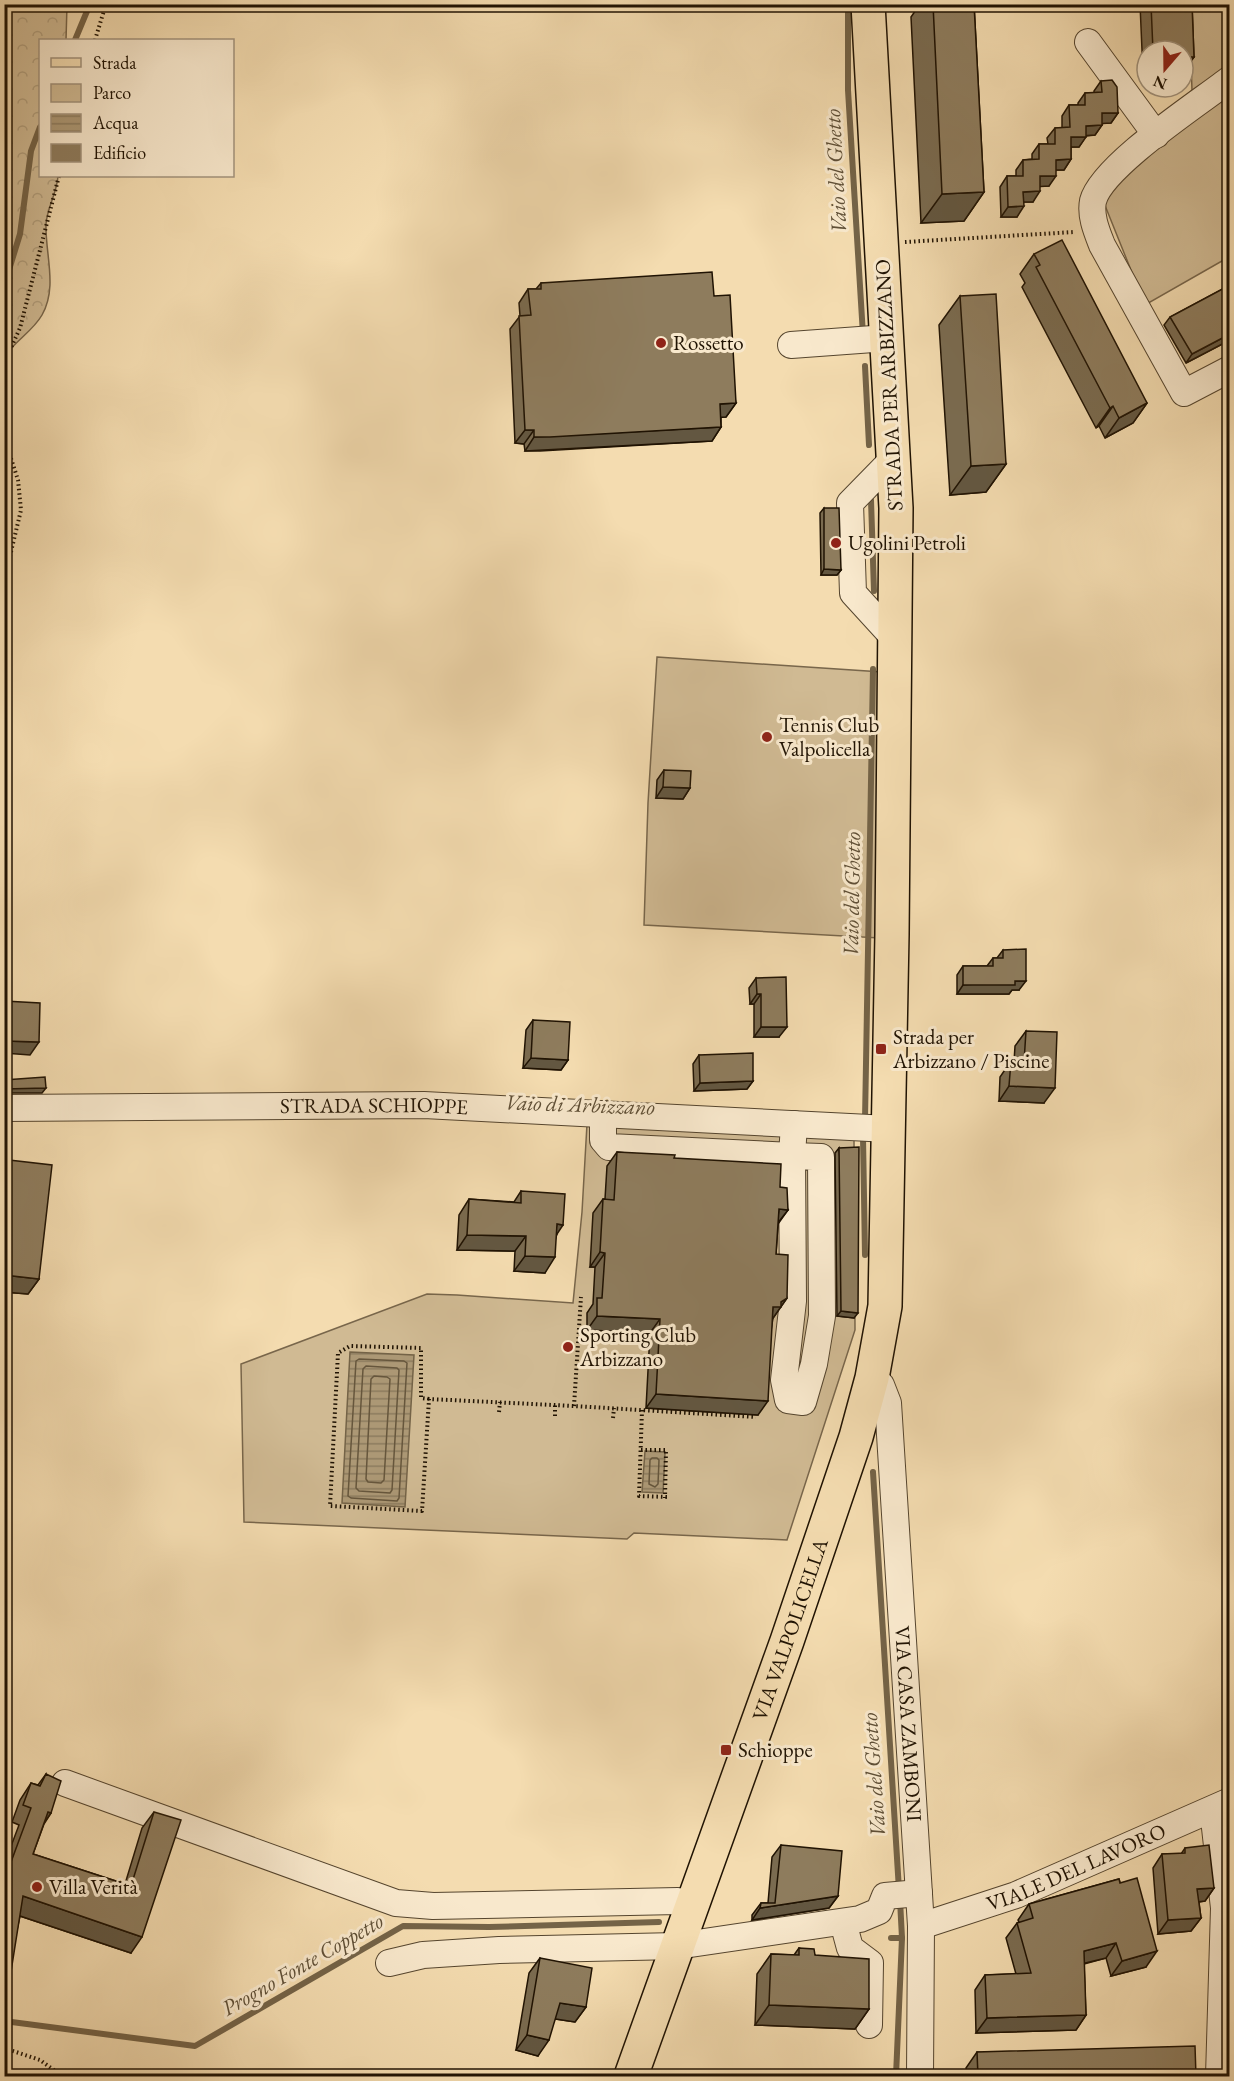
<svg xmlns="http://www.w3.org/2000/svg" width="1234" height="2081" font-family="'EB Garamond',serif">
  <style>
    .green { fill: #d0ba93; stroke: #78664b; stroke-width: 1.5 }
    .forest { fill: url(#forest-crowns); stroke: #78664b; stroke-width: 1.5 }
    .water { fill: url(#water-rules); stroke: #746347; stroke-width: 1.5 }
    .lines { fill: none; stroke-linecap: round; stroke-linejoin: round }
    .shore { stroke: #66563c; stroke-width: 1.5 }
    .stream { stroke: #746347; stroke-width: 6 }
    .minor-casing { stroke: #55452e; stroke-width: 28 }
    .major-casing { stroke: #201303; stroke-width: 36 }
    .path { stroke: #201303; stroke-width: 4; stroke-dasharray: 1.5 3; stroke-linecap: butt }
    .minor { stroke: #f8e8cc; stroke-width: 26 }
    .major { stroke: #f4dcb0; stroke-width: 33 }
    .wall { fill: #7a6b50; stroke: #201303; stroke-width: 1.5 }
    .shaded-wall { fill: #635741; stroke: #201303; stroke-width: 1.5 }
    .building { fill: #8e7c5d; stroke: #201303; stroke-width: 1.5 }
    .poi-dot { fill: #8f2418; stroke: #f8e8cc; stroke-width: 2 }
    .labels { text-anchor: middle; stroke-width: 6; stroke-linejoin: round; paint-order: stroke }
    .poi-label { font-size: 21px; fill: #201303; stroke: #f8e8cc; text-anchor: start }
    .street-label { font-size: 21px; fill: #201303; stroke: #f8e8cc }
    .water-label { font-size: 22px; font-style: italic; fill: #5f4f36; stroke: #f8e8cc }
  </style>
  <defs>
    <pattern id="forest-crowns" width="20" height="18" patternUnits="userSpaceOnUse" patternTransform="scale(1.5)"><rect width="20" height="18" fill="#d0ba93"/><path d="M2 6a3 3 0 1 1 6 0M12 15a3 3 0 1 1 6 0" fill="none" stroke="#b29f7d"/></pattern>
    <pattern id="water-rules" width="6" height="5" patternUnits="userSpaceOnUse" patternTransform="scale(1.5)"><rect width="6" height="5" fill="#ac9875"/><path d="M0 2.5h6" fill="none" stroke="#8c7b5e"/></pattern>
  </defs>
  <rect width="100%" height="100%" fill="#f4dcb0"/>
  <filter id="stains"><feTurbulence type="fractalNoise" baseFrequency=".00333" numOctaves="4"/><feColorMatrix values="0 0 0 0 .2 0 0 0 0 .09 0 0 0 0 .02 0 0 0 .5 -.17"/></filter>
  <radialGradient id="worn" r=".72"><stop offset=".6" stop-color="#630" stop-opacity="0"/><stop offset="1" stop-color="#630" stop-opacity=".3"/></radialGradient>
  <!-- green -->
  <g class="green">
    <path d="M1189,5H1229V257L1145,305L1102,198L1192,90Z"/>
    <path d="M657,657L882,672L880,938L644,925L648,803Z"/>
    <path d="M587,1124L854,1139L855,1330L787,1540L634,1533L627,1539L244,1522L241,1364L427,1294L457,1295L573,1303L582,1212Z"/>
  </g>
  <!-- forest -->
  <path class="forest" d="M5,4L67,5L66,40H40V176H58C57,193 47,208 46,224C45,254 58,287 42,315C33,331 15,341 5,356L4,96L8,87L5,45Z"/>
  <!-- water -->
  <g class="water">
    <path d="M350,1352L414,1355L405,1507L342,1503Z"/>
    <path d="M645,1451L665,1452L663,1493L642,1492Z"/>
  </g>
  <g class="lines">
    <!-- shore -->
    <g class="shore">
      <path d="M359,1359L404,1361L407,1363L399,1498L397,1501L351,1498L348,1496L356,1361Z"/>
      <path d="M366,1366L397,1368L399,1370L392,1490L390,1493L359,1491L356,1488L363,1369Z"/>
      <path d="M374,1376L387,1377L390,1379L384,1480L381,1483L368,1482L366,1479L371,1379Z"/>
      <path d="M652,1458H657L659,1460L658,1484L655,1487L649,1484L650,1460Z"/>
    </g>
    <!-- stream -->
    <g class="stream">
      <path d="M848,4V90L863,335"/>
      <path d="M75,40L90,4"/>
      <path d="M4,286L20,234L31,151L40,127"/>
      <path d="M865,366L869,445"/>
      <path d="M871,500L874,591"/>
      <path d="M865,1120L873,669"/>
      <path d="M863,1137L865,1255"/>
      <path d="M873,1472L899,1890"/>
      <path d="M891,1938H902"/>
      <path d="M4,2021L195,2046L403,1926L489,1927L659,1922"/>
      <path d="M896,2076L902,1938L900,1900"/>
    </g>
    <!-- minor casing -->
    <g class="minor-casing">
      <g id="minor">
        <path d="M1088,42L1156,135"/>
        <path d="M1230,79C1199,103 1102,166 1093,201C1090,216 1097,232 1102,245L1184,393L1230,369"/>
        <path d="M791,345L887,338"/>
        <path d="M893,459L850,503L853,593L895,639"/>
        <path id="s1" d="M4,1108L424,1105L889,1129"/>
        <path d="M603,1114V1140L609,1147L792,1156L793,1301L784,1380L788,1400L803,1402L814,1364L822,1316L821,1157L792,1156L794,1124"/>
        <path id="s2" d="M872,1378L881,1385L888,1403L921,1926L920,2076"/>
        <path d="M65,1783L396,1903L433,1906L678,1901L692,1905"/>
        <path d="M1213,1810L1224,1908L1219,2076"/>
        <path d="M843,1922L850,1948L870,1963L869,2025"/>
        <path id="s3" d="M921,1926L1016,1895L1230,1801"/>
        <path d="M389,1963L423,1955L499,1950L677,1946L860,1919L879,1911L885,1896L919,1893"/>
      </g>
    </g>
    <!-- major casing -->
    <g class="major-casing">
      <g id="major">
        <path id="s4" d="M631,2076L787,1641L856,1437L872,1378L885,1306L892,934L896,508L868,4"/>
      </g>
    </g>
    <!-- path -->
    <g class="path">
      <path d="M95,40L106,4"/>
      <path d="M905,242L1074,232"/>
      <path d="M4,363L20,328L59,176"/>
      <path d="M4,437L18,480L21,510L4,581"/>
      <path d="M429,1399L421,1398V1348L350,1346L338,1353L330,1506L422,1511L429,1399L574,1406L756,1417"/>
      <path d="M574,1406L581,1297"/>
      <path d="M642,1410L639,1496L667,1497"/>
      <path d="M499,1412L500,1402"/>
      <path d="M555,1416V1405"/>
      <path d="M613,1418L614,1408"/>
      <path d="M641,1450H666L665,1498"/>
      <path d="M4,2048L40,2060L62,2076"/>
    </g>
    <!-- minor -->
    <use href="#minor" class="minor"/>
    <!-- major -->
    <use href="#major" class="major"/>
  </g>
  <!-- wall -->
  <g class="wall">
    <path d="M920,4H974L984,192L964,221L921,223L911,17Z"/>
    <path d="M1140,4H1192L1194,57L1183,72V51H1147V73H1143Z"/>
    <path d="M1101,81L1118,113L1111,123H1102V125L1095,135L1086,136L1079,147H1071V159L1064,170H1056L1049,186H1040L1033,202H1024L1017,217H1001L1000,187L1007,176H1016V170L1023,160L1032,159V154L1039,144H1048L1047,138L1055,128H1062V116L1069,105H1078V103L1085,93H1094V91Z"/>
    <path d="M1034,254L1147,403L1133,423L1105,438L1099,426L1096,428L1022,287L1025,283L1020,274Z"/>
    <path d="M541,283L714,296L736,403L726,417H721V427L712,441L540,451H525L524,444L515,443L510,329L520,316L519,303L528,289H536Z"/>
    <path d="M1230,285V340L1186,363L1164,325L1170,317Z"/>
    <path d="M960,296L1006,464L986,492L950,495L939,325Z"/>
    <path d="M824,508L841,570L837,575H821L820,513Z"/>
    <path d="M664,770L690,788L683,799L656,798L657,780Z"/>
    <path d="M1003,950L1019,990H1012L1009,994H957V975L963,966H987L993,958H997Z"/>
    <path d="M756,978L779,1037H754V1004H750L749,988Z"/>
    <path d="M533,1020L568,1060L561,1070L523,1068L526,1030Z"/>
    <path d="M1026,1031L1044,1103L999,1101L1000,1077L1011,1061L1014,1062L1015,1046Z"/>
    <path d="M699,1055L753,1081L747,1089L694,1091L693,1064Z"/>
    <path d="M839,1148L854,1318L837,1316L835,1153Z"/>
    <path d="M617,1152L674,1158L780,1187L788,1210L778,1224L776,1254L787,1298L773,1318L758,1415L646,1408L650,1333L587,1330V1313L593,1304L595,1267H590L593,1213L603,1199H605L607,1166Z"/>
    <path d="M9,1160L39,1279L28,1294L4,1292V1167Z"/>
    <path d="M521,1191L557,1234L545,1273L514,1271L515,1251L457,1250L459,1215L469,1199L514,1202Z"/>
    <path d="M46,1774L51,1813L44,1824L33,1854L125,1884L142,1828L154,1812L131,1953L20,1916L4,1990V1865L19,1825L12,1822L20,1800L31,1783L38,1785Z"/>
    <path d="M781,1845L838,1896L829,1908L752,1920V1915L761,1903H768L772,1857Z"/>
    <path d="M1185,1848L1214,1888L1205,1901L1199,1902L1201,1918L1191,1931L1158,1934L1153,1868L1162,1854H1181Z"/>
    <path d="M1119,1879L1146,1967L1111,1976L1106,1958L1084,1964L1086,2015L1076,2030L976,2033L975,1990L985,1975L1016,1974L1006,1938L1017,1923L1019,1922L1018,1920L1029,1904Z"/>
    <path d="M799,1948L815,1955L869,2009L855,2029L755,2025L757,1974L771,1954L794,1955Z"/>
    <path d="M540,1958L586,2007L575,2022L555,2019L538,2056L516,2050L529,1973Z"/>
    <path d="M977,2052L1196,2076H967L966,2068Z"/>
  </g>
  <!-- shaded-wall -->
  <g class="shaded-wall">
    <path d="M1183,57H1194L1183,72Z"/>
    <path d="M1147,67V73H1143Z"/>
    <path d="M1102,113H1118L1111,123L1095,124Z"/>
    <path d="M1102,125L1095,135L1079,136L1086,126Z"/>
    <path d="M1071,137H1086L1079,147H1064Z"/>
    <path d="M1071,159L1064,170H1048L1056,160Z"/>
    <path d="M1040,176H1056L1049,186L1033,187Z"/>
    <path d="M1040,191L1033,202H1016L1023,192Z"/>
    <path d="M984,192L964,221L921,223L942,194Z"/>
    <path d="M1024,206L1017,217H1001L1008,207Z"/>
    <path d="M1230,334V340L1186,363L1192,354Z"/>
    <path d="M736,403L726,417L710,418L720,404Z"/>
    <path d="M1147,403L1133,423L1105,438L1119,418Z"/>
    <path d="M1113,406L1099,426L1096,428L1110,408Z"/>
    <path d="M721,427L712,441L525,451L534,437Z"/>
    <path d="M525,430H534L524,444L515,443Z"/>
    <path d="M1006,464L986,492L950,495L971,466Z"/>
    <path d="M824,569L841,570L837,575H821Z"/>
    <path d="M663,787L690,788L683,799L656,798Z"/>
    <path d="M1015,981H1026L1019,990H1012L1009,994H957L963,985Z"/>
    <path d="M757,994H761L754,1004H750Z"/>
    <path d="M761,1027H787L779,1037H754Z"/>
    <path d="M4,1041L39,1042L30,1055L4,1053Z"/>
    <path d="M531,1058L568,1060L561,1070L523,1068Z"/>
    <path d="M753,1081L747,1089L694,1091L700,1083Z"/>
    <path d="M1009,1086L1055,1088L1044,1103L999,1101Z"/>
    <path d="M7,1088H46L42,1093H4V1089Z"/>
    <path d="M779,1209L788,1210L777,1224Z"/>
    <path d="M557,1224L563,1225L553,1240Z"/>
    <path d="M467,1235L526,1236L515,1251L457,1250Z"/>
    <path d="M600,1252L605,1253L595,1267H590Z"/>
    <path d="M525,1256L555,1257L545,1273L514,1271Z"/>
    <path d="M4,1275L39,1279L28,1294L4,1292Z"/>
    <path d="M787,1298L771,1321L773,1307Z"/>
    <path d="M841,1311L858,1313L854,1318L837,1316Z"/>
    <path d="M597,1316L660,1319L650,1333L587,1330Z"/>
    <path d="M656,1394L768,1401L758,1415L646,1408Z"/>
    <path d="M48,1812L51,1813L39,1830Z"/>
    <path d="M1214,1888L1205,1901L1188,1903L1197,1889Z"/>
    <path d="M23,1896L142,1937L131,1953L11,1913Z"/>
    <path d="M838,1896L829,1908L752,1920L760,1908Z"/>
    <path d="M1201,1918L1191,1931L1158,1934L1168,1920Z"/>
    <path d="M1116,1943L1106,1958L1073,1966L1084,1951Z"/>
    <path d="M1157,1951L1146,1967L1111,1976L1122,1961Z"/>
    <path d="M4,1983L9,1984L4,1990Z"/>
    <path d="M560,2003L586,2007L575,2022L549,2018Z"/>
    <path d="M769,2005L869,2009L855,2029L755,2025Z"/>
    <path d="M1086,2015L1076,2030L976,2033L987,2018Z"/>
    <path d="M527,2035L549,2040L538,2056L516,2050Z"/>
  </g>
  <!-- building -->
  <g class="building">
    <path d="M933,4H974L984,192L942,194Z"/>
    <path d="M1151,4H1192L1194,57H1183V51H1153Z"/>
    <path d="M1112,80L1117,87L1118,113H1102V125L1086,126V137H1071V159L1056,160V176H1040V191L1023,192L1024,206L1008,207L1007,176H1023V160L1039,159V144H1055V128L1070,127L1069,105H1085V93L1102,92L1101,81Z"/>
    <path d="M1062,240L1147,403L1119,418L1113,406L1110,408L1036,267L1040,265L1034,254Z"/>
    <path d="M712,272L714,296L730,295L736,403L720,404L721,427L550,437H534V430H525L519,316L531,315L528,289H541V283Z"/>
    <path d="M1230,285V334L1192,354L1170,317Z"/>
    <path d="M996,294L1006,464L971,466L960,296Z"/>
    <path d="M824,508H839L841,570L824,569Z"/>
    <path d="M664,770L691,771L690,788L663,787Z"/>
    <path d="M1026,949V981H1015V985H963V966H993V958H1003V950Z"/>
    <path d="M786,977L787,1027H761V994H757L756,978Z"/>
    <path d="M4,1001L40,1003L39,1042L4,1041Z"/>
    <path d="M533,1020L570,1022L568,1060L531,1058Z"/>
    <path d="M1026,1031L1057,1032L1055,1088L1009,1086L1011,1061L1024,1062Z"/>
    <path d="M753,1053V1081L700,1083L699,1055Z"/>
    <path d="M45,1077L46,1088L4,1089V1080Z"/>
    <path d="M859,1147L858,1313L841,1311L839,1148Z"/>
    <path d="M617,1152L675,1155L674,1158L781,1164L780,1187L787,1188L788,1210L779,1209L776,1254L788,1255L787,1298L781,1302V1307H773L768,1401L656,1394L660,1319L597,1316V1298H602L605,1253L600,1252L603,1199L614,1200Z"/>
    <path d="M9,1160L52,1165L39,1279L4,1275V1200Z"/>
    <path d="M521,1191L565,1194L563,1225L557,1224L555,1257L525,1256L526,1236L467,1235L469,1199L521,1203Z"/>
    <path d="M46,1774L61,1781L51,1813L48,1812L33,1854L131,1886L154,1812L181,1820L142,1937L23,1896L9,1984L4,1983V1881L31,1808L23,1805L31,1783L40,1786Z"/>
    <path d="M781,1845L842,1851L838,1896L760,1908L761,1903H775Z"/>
    <path d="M1209,1845L1214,1888L1197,1889L1201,1918L1168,1920L1162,1854L1185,1853V1848Z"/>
    <path d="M1137,1878L1157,1951L1122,1961L1116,1943L1084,1951L1086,2015L987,2018L985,1975L1031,1973L1017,1923L1033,1918L1029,1904L1119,1879L1120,1883Z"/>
    <path d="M799,1948L814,1949L815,1955L869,1959V2009L769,2005L771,1954L799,1955Z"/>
    <path d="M540,1958L592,1968L586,2007L560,2003L549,2040L527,2035Z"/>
    <path d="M1195,2046L1196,2076H978L977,2052Z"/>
  </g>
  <!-- markers -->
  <g class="poi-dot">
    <circle cx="661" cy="343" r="6"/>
    <circle cx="836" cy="543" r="6"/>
    <circle cx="767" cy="737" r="6"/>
    <rect x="875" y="1043" width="12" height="12" rx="3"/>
    <circle cx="568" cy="1347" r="6"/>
    <rect x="720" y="1744" width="12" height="12" rx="3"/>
    <circle cx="37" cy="1887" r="6"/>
  </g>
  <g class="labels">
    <!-- poi labels -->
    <g class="poi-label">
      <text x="673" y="350">Rossetto</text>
      <text x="848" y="550">Ugolini Petroli</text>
      <text x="779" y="732">Tennis Club<tspan x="779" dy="24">Valpolicella</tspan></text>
      <text x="893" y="1044">Strada per<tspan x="893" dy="24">Arbizzano / Piscine</tspan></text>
      <text x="580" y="1342">Sporting Club<tspan x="580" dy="24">Arbizzano</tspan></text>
      <text x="738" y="1757">Schioppe</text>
      <text x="49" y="1894">Villa Verità</text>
    </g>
    <!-- street labels -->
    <g class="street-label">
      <text transform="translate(889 385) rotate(-93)" y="7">STRADA PER ARBIZZANO</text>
      <text dy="7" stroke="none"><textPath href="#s1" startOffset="370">STRADA SCHIOPPE</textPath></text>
      <text dy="7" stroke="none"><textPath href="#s4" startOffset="474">VIA VALPOLICELLA</textPath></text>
      <text dy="7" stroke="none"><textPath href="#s2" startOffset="352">VIA CASA ZAMBONI</textPath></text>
      <text dy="7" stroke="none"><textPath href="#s3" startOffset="166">VIALE DEL LAVORO</textPath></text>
    </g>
    <!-- water labels -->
    <g class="water-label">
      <text transform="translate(835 171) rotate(-93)" y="8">Vaio del Ghetto</text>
      <text transform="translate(851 894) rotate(-89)" y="8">Vaio del Ghetto</text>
      <text transform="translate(580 1104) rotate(2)" y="8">Vaio di Arbizzano</text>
      <text transform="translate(873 1775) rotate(-94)" y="8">Vaio del Ghetto</text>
      <text transform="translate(302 1964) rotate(-30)" y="8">Progno Fonte Coppetto</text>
    </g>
  </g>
  <!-- margin -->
  <rect width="1234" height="2081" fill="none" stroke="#f4dcb0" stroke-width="24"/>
  <rect x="6" y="6" width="1222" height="2069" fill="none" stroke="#201303" stroke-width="3"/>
  <rect x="12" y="12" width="1210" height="2057" fill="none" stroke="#201303" stroke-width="1.5"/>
  <!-- legend -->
  <rect x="39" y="39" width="195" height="138" fill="#f8e8cc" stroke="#a2937c" stroke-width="1.5"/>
  <rect x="51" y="58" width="30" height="9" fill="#f4dcb0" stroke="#a2937c" stroke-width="1.5"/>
  <text x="93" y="69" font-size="18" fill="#201303">Strada</text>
  <rect x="51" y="84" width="30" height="18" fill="#d0ba93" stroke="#a2937c" stroke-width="1.5"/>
  <text x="93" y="99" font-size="18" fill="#201303">Parco</text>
  <rect x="51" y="114" width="30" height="18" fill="url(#water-rules)" stroke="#a2937c" stroke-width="1.5"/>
  <text x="93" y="129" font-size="18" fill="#201303">Acqua</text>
  <rect x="51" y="144" width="30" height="18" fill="#8e7c5d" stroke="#a2937c" stroke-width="1.5"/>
  <text x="93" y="159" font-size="18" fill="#201303">Edificio</text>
  <!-- north arrow -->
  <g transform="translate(1165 69) rotate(200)"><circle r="28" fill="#f8e8cc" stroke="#a2937c" stroke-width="1.5"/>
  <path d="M0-4.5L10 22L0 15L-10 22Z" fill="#8f2418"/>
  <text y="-9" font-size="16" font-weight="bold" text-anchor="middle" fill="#201303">N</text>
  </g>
  <rect width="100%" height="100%" filter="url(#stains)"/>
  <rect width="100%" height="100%" fill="url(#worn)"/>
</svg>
